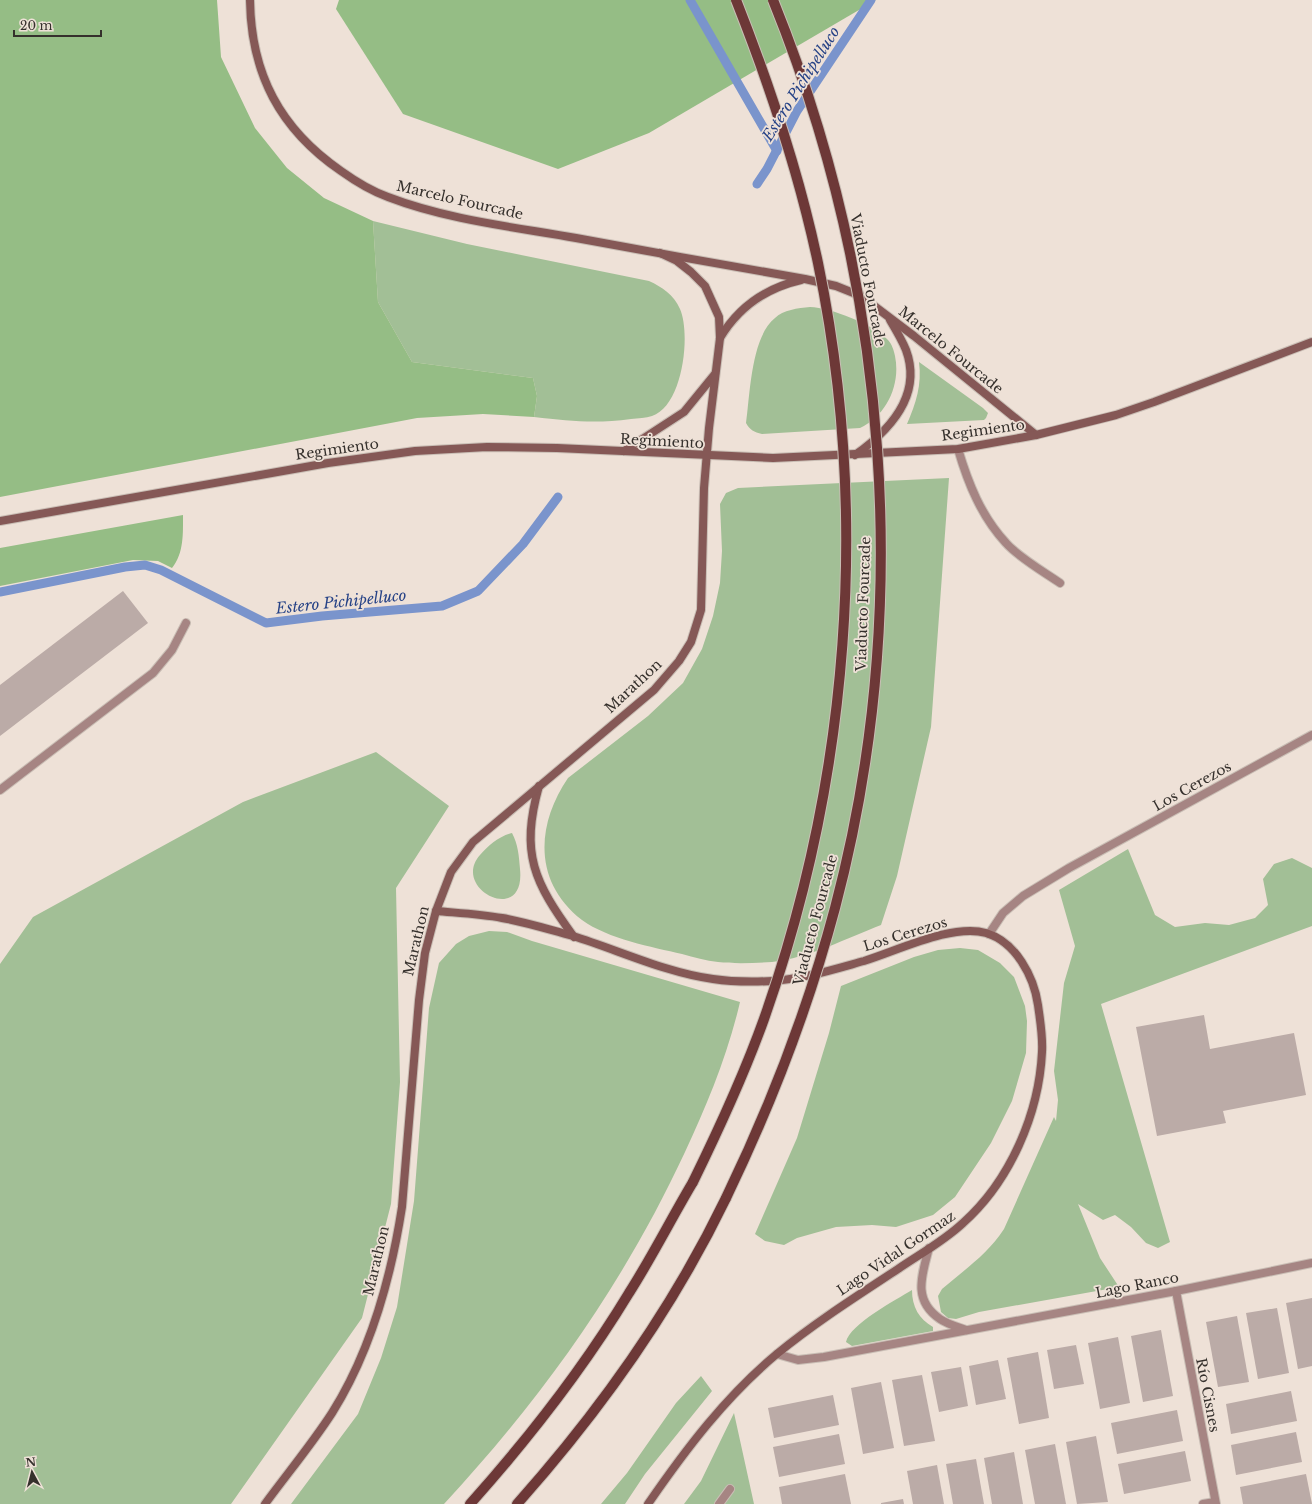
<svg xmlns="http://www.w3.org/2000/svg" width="1312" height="1504" font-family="'Libre Baskerville',serif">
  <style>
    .green { fill: #a2bf96 }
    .forest { fill: #95bd85 }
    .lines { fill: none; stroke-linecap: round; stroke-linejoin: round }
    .stream { stroke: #7a94cc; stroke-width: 9 }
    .building { fill: #bbaba7 }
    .lane-casing { stroke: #c9beb5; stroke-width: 10 }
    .street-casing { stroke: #c9beb5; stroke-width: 10 }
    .secondary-casing { stroke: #c9beb5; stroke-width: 10 }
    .primary-casing { stroke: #c9beb5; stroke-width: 12 }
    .lane { stroke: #a68583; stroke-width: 8 }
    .street { stroke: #a68583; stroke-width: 8 }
    .secondary { stroke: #855856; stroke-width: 8 }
    .primary { stroke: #6d3837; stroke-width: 10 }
    .primary-bridge-casing { stroke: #c9beb5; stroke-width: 12; stroke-linecap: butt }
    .primary-bridge { stroke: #6d3837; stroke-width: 10 }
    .labels { text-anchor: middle; stroke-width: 3.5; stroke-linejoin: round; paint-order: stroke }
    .street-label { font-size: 14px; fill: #35302c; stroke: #eee1d7 }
    .water-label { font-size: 15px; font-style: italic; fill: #264286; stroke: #eee1d7 }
  </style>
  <rect width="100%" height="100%" fill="#eee1d7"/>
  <!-- green -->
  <g class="green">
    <path d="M373,221L467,244L649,281C662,287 674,295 680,309C691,334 683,406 652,416C646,418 638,418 631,419C595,424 570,421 534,417L537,396L533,378L412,362L378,302Z"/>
    <path d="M810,307C831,308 873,324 888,340C892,344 894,351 895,356C901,385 886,416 860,428L762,434C754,432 750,430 746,423C750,395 751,337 775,318C783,310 798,308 810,307Z"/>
    <path d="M919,362L983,408L988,413L986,418L984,420L907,424C916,403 922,385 919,362Z"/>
    <path d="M949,478L931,727L897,876L881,925C847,938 809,958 772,962C755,963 735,964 718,962C706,961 694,957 682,954C652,947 608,939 582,920C533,882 536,825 568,778L648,716L683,683L702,649L713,616L720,583L722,551L720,504L726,493L738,488Z"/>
    <path d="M376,752L449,806L396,888L400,1082L391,1204L362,1318L231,1504H0V964L33,917L243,802Z"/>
    <path d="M512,833C518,844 519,856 520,869C526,927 450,889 480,855C488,846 499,836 512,833Z"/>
    <path d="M1128,849L1155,915L1175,927L1205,923L1229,925L1255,918L1268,905L1263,879L1274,864L1292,858L1312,868V926L1101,1004L1170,1242L1158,1248L1146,1243L1131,1227L1115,1215L1103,1220L1078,1204L1100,1258L1119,1287L979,1312L956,1319L948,1318L941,1312L938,1296L942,1289C964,1270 988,1254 1004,1229L1054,1117L1056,1121L1058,1100L1054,1071L1064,983L1075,946L1059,890Z"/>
    <path d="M489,931L507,932L532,941L740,1002C728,1054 707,1105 685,1152C623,1285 543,1397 444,1504H291L358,1414L381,1358L397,1307L414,1201L429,1008L439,963L456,944L469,936Z"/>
    <path d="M960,948L978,950L1000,963L1014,977L1025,1006L1027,1021L1026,1053L1012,1101L991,1143L955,1197L933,1215L896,1227L872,1225L836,1227L797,1238L784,1245L765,1241L755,1234L797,1138L829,1033L841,986L914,957L938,950Z"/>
    <path d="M912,1290C912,1307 919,1319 933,1327V1331L852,1346L846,1342C850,1324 896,1300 912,1290Z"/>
    <path d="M701,1376L712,1391L645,1474L625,1504H601L627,1473L676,1403Z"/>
    <path d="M734,1413L754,1504H684L701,1481Z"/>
  </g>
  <!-- forest -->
  <g class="forest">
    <path d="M0,0H217L221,57L255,128L287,168L324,198L373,221L378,302L412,362L533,378L537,396L534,417L483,414L417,418L0,497Z"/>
    <path d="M339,0H876L649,133L558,169L403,114L336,9Z"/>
    <path d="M183,515C183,534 184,553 172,568L158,561L133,560L0,586V548Z"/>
  </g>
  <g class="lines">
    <!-- stream -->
    <g class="stream">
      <path d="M690,0L777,151"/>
      <path d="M757,184L767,169L797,111L871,0"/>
      <path d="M0,592L125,567L145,565L161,570L266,623L322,616L442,606L478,591L523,544L558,497"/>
    </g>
  </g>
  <!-- building -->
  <g class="building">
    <path d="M123,591L148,623L0,736V685Z"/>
    <path d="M1204,1015L1210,1049L1294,1033L1306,1095L1223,1111L1226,1123L1157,1136L1136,1027Z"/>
    <path d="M1312,1298V1366L1298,1369L1286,1303Z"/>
    <path d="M1277,1308L1289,1373L1258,1379L1246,1313Z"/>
    <path d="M1237,1316L1249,1382L1218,1387L1206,1322Z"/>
    <path d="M1161,1330L1173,1396L1143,1402L1131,1336Z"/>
    <path d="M1118,1337L1130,1403L1100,1409L1088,1343Z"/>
    <path d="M1076,1345L1084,1384L1054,1389L1047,1350Z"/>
    <path d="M1038,1352L1049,1418L1019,1424L1007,1358Z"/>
    <path d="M998,1360L1006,1399L976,1405L969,1366Z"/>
    <path d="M961,1367L968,1406L939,1412L931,1372Z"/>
    <path d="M922,1375L935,1441L904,1446L892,1380Z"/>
    <path d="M881,1382L894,1448L863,1454L851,1388Z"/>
    <path d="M1291,1391L1297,1421L1231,1434L1226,1404Z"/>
    <path d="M833,1395L839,1425L774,1438L768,1408Z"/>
    <path d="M1177,1410L1183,1441L1117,1454L1111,1423Z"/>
    <path d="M1296,1432L1302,1462L1236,1475L1231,1445Z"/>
    <path d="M839,1434L845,1464L779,1477L773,1447Z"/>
    <path d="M1096,1436L1108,1502L1077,1504L1066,1442Z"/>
    <path d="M1055,1444L1066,1504H1035L1025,1450Z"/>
    <path d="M1185,1451L1191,1481L1124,1494L1118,1464Z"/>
    <path d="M1014,1452L1023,1504H992L984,1458Z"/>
    <path d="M976,1459L984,1504H953L946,1464Z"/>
    <path d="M937,1465L944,1504H913L907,1471Z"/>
    <path d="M845,1474L851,1504H782L779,1487Z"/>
    <path d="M1306,1474L1312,1504H1243L1240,1487Z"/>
    <path d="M903,1499L904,1504H881V1503Z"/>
  </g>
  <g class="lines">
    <!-- lane casing -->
    <g class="lane-casing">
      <g id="lane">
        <path d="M958,449C968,483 981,516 1006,543C1018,557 1044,572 1060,583"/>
        <path d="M0,790L153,673L172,650L186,623"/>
        <path d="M719,1504L730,1489"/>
      </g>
    </g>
    <!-- street casing -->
    <g class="street-casing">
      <g id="street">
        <path d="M989,934L1003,913L1023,896L1069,868L1312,735"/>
        <path d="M929,1248C922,1275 912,1300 940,1319C947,1324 958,1327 966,1330"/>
        <path d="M1176,1291L1216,1504"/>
        <path d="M777,1354L798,1360L824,1357L1176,1291L1312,1263"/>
        <path d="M1203,1504L1215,1502"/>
      </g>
    </g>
    <!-- secondary casing -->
    <g class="secondary-casing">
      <g id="secondary">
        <path d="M250,0C251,74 280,129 341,171C355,181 371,191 388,197C448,220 514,227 576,238C652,252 729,266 805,279L836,286L861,296L914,336L1036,435"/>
        <path d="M720,338C738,308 766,288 801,280"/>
        <path d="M624,451L684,412L715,374"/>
        <path d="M855,455C889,431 923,396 906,350C902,340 896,330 890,320"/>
        <path d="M0,521L328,463L415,451L487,447L557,448L773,458L958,449L1036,435L1116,415L1154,402L1312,342"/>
        <path d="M539,786C520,854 534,882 574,937"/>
        <path d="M436,911C458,913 480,914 502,918C526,922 550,930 573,936C618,950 667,973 713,979C733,982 753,982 773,981C803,979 835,969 864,961C897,951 953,923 986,933C1016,942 1034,977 1038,1005C1040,1020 1043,1036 1042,1052C1039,1114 1010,1181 963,1223C944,1241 920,1254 898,1269C857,1296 816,1322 778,1353C726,1396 686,1449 648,1504"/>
        <path d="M265,1504C287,1474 312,1444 332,1413C371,1351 391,1278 402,1207L419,1000L425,953L436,911L451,872L473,842L654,690L679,661L691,642L701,610L704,488L709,428L720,338L719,317L705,286L691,272L677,261L660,253"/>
      </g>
    </g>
    <!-- primary casing -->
    <g class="primary-casing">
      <g id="primary">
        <path d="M470,1504C529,1438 583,1369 629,1293C652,1257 671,1219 693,1182"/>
        <path d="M517,1504C599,1412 672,1310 726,1198"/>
      </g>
    </g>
    <!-- lane -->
    <use href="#lane" class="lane"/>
    <!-- street -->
    <use href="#street" class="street"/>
    <!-- secondary -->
    <use href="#secondary" class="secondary"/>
    <!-- primary -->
    <use href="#primary" class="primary"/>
    <!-- primary-bridge casing -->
    <g class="primary-bridge-casing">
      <g id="primary-bridge">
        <path d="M693,1182C719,1129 744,1075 764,1019C849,778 870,514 818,263C799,173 770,86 736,0"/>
        <path d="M726,1198C771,1105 808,1009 835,908C914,609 889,286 773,0"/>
      </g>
    </g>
    <!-- primary-bridge -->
    <use href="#primary-bridge" class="primary-bridge"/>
  </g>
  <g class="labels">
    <!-- street labels -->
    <g class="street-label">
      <text transform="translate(460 200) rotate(13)" y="5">Marcelo Fourcade</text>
      <text transform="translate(868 280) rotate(79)" y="5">Viaducto Fourcade</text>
      <text transform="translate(951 350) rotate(39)" y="5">Marcelo Fourcade</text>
      <text transform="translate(983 430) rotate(-8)" y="5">Regimiento</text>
      <text transform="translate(662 441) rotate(3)" y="5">Regimiento</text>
      <text transform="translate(337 449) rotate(-8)" y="5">Regimiento</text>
      <text transform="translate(863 604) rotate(-88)" y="5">Viaducto Fourcade</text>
      <text transform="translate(633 686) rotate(-43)" y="5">Marathon</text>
      <text transform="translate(1192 786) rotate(-29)" y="5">Los Cerezos</text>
      <text transform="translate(815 920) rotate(-75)" y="5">Viaducto Fourcade</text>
      <text transform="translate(905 934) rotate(-17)" y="5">Los Cerezos</text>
      <text transform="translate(416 941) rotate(-77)" y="5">Marathon</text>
      <text transform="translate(896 1253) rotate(-34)" y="5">Lago Vidal Gormaz</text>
      <text transform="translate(376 1261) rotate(-77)" y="5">Marathon</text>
      <text transform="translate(1137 1285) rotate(-11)" y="5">Lago Ranco</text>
      <text transform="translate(1208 1395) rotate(79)" y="5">Río Cisnes</text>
    </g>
    <!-- water labels -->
    <g class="water-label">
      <text transform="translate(801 84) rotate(-58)" y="5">Estero Pichipelluco</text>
      <text transform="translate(341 602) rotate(-6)" y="5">Estero Pichipelluco</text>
    </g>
  </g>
  <!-- north arrow -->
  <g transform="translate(32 1472) rotate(353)" stroke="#eee1d7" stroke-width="3" paint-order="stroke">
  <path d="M0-3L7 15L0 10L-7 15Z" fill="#35302c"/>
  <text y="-6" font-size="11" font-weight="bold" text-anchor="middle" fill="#35302c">N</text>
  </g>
  <!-- scale -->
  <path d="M14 30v6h87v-6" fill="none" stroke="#35302c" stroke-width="2"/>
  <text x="20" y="30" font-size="12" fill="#35302c" stroke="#eee1d7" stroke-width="3" paint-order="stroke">20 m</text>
</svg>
